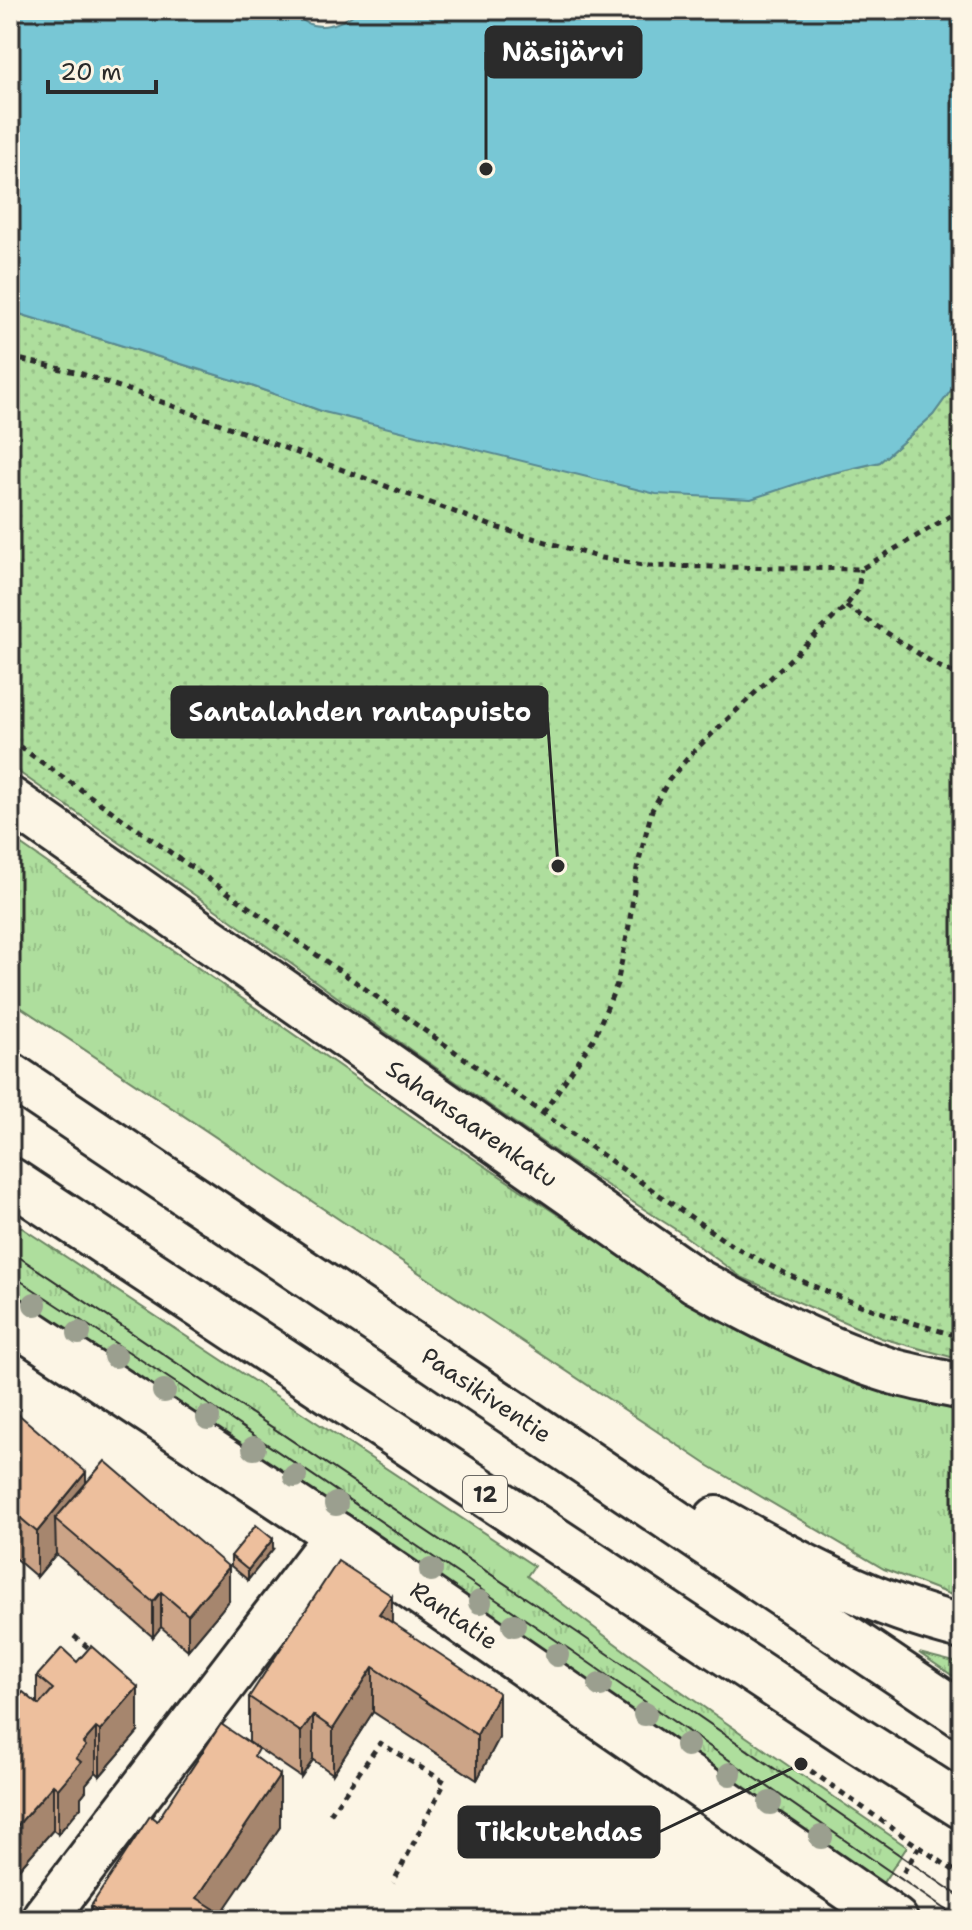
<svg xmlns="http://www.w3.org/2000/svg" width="972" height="1930" font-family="'Shantell Sans',sans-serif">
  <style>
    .grass { fill: url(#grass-tufts); stroke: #6c8464; stroke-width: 2 }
    .park { fill: url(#park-dots); stroke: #6c8464; stroke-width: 2 }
    .water { fill: #78c7d5; stroke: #598991; stroke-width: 2 }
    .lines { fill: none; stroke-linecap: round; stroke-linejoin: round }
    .minor-casing { stroke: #2b2b2b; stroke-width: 50 }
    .highway-casing { stroke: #2b2b2b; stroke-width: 50 }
    .path { stroke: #2b2b2b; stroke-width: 5; stroke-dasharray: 6 6; stroke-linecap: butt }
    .minor { stroke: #fcf5e5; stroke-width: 44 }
    .highway { stroke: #fcf5e5; stroke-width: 44 }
    .tram { stroke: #2b2b2b; stroke-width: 2 }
    .tree { fill: #9b9f8f }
    .wall { fill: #cca487; stroke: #2b2b2b; stroke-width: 2 }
    .shaded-wall { fill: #a6866e; stroke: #2b2b2b; stroke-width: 2 }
    .building { fill: #edbf9d; stroke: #2b2b2b; stroke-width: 2 }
    .labels { text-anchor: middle; stroke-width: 8; stroke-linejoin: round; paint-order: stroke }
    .shield { fill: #fcf5e5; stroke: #6a6863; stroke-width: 2 }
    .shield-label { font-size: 22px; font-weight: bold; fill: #2b2b2b }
    .street-label { font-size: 24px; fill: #2b2b2b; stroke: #fcf5e5 }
    .leader { fill: none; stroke: #2b2b2b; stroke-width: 3 }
    .callout-dot { fill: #2b2b2b; stroke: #fcf5e5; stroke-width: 3 }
    .callout { fill: #2b2b2b; stroke: #2b2b2b; stroke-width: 3 }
    .callout-label { font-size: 26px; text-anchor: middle; font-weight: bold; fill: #fff }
  </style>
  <defs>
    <pattern id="grass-tufts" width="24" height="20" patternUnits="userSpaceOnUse" patternTransform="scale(2)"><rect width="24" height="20" fill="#aede9d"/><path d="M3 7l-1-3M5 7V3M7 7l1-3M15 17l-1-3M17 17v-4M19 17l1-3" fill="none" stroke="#96bf87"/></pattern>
    <pattern id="park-dots" width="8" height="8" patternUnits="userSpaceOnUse" patternTransform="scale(2)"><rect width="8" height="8" fill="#aede9d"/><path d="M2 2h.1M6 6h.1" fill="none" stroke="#96bf87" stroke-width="1.8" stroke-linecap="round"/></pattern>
  </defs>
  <rect width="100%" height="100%" fill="#fcf5e5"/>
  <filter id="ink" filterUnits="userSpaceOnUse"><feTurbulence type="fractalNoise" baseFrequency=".0125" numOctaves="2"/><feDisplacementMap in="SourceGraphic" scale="16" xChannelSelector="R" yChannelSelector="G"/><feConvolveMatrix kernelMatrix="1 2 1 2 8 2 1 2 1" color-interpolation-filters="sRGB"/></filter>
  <g filter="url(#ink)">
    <!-- grass -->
    <g class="grass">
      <path d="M10,837L434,1132L714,1319L855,1382L962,1406V1599L884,1569L709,1466L10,1000Z"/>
      <path d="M10,1220L534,1566L527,1576C649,1673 779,1759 907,1847L878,1890L10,1300Z"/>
      <path d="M919,1653L962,1664V1682Z"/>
    </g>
    <!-- park -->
    <path class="park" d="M10,311L246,384L324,412L820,476L880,462L933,415L962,375V1360L881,1338L741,1277L678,1231L569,1161L412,1051L229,919L10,766Z"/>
    <!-- water -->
    <path class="water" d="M10,10H295C307,35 342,27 358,10H962V375L933,415L880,462L820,476L751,499L656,494L324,412L246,384L10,311Z"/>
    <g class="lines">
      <!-- minor casing -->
      <g class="minor-casing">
        <g id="minor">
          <path id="s1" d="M10,800L696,1281C760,1316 825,1351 895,1372C917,1378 940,1382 962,1387"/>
          <path id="s2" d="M10,1319L337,1535L895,1920"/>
          <path d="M45,1917L337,1535"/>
        </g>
      </g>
      <!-- highway casing -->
      <g class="highway-casing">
        <g id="highway">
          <path id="s3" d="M10,1075L962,1715"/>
          <path d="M10,1180L855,1738L962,1806"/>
          <path d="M717,1519C795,1563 875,1606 962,1627"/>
        </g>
      </g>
      <!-- path -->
      <g class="path">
        <path d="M10,357L79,373L146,396L492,526L601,558L649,566L861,569L962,509"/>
        <path d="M846,606L936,665L962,677"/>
        <path d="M10,740L728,1243C802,1286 880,1315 962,1337"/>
        <path d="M543,1113L594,1038L617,984L629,926L637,868L652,810L669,780L692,753L846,606L858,590L861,569"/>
        <path d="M74,1636L91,1650"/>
        <path d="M801,1764L919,1847L900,1878"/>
        <path d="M330,1814L380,1743L445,1782L393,1883"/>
        <path d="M919,1847L962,1876"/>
      </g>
      <!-- minor -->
      <use href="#minor" class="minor"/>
      <!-- highway -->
      <use href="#highway" class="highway"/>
      <!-- tram -->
      <g class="tram">
        <path d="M10,1251L578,1633L962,1898"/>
        <path d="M10,1274L196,1396L569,1649L960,1920"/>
      </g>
    </g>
    <!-- trees -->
    <g class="tree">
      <circle cx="35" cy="1304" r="12"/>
      <circle cx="79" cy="1333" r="12"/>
      <circle cx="115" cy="1356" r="12"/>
      <circle cx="164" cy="1391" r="12"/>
      <circle cx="208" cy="1418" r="12"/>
      <circle cx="254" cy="1448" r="12"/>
      <circle cx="295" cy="1476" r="12"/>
      <circle cx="336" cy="1504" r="12"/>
      <circle cx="431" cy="1570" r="12"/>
      <circle cx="480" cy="1602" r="12"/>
      <circle cx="514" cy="1625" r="12"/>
      <circle cx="557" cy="1655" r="12"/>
      <circle cx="600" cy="1685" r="12"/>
      <circle cx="645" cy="1714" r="12"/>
      <circle cx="687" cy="1745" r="12"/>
      <circle cx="730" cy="1774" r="12"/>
      <circle cx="770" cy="1803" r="12"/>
      <circle cx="821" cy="1837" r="12"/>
    </g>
    <!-- wall -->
    <g class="wall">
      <path d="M10,1407L86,1482L229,1601L188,1650L161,1627L153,1637L56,1554L37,1577L10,1554Z"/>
      <path d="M273,1549L248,1580L231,1566V1556Z"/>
      <path d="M392,1623L499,1738L477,1780L373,1712L333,1774L313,1760L301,1777L249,1742V1697Z"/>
      <path d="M37,1676L138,1732L100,1776L96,1772L86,1784V1791L81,1797V1807L58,1834L53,1830L17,1871L10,1865V1707L37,1704Z"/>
      <path d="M258,1760L280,1827L221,1913L242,1920H91V1906Z"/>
    </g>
    <!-- shaded-wall -->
    <g class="shaded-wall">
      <path d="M86,1472V1517L55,1519L56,1554L37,1577V1532Z"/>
      <path d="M273,1539V1549L248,1580V1570Z"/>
      <path d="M229,1567V1601L188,1650V1615Z"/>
      <path d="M161,1592V1627L153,1637V1602Z"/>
      <path d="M392,1596V1640L379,1614Z"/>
      <path d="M373,1667V1712L333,1774V1729Z"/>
      <path d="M138,1687V1732L100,1776V1731Z"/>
      <path d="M499,1693V1738L477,1780V1735Z"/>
      <path d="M313,1715V1760L301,1777V1732Z"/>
      <path d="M96,1728V1772L86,1784V1791L81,1797V1807L58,1834V1789L76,1758L83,1743Z"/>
      <path d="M280,1775V1827L217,1920L197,1898Z"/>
      <path d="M53,1785V1830L17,1871V1826Z"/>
    </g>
    <!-- building -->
    <g class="building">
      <path d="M10,1407L86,1472L37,1532L10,1509Z"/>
      <path d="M105,1461L229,1567L188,1615L161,1592L153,1602L55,1519Z"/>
      <path d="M256,1525L273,1539L248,1570L231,1556Z"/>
      <path d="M338,1561L392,1596L379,1614L499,1693L477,1735L373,1667L333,1729L313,1715L301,1732L249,1697Z"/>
      <path d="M91,1646L138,1687L100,1731L96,1728L83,1743L86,1746L76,1758L81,1762L58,1789L53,1785L17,1826L10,1820V1707L23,1692L39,1705L53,1689L37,1676L62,1648L77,1662Z"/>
      <path d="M221,1724L258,1749L254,1756L280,1775L197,1898L224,1915L227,1910L242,1920H112L91,1906L150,1816L157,1821Z"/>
    </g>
  </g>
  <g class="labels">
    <!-- shield labels -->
    <rect class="shield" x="463" y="1476" width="44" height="36" rx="6"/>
    <g class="shield-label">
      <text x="485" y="1502">12</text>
    </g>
    <!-- street labels -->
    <g class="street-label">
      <text dy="8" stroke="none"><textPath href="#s1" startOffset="564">Sahansaarenkatu</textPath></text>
      <text dy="8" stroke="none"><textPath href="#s3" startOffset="574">Paasikiventie</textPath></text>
      <text dy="8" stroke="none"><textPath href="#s2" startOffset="534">Rantatie</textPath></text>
    </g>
  </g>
  <!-- callouts -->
  <path class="leader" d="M486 169L486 52M558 866L547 712M801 1764L659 1832"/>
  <g class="callout-dot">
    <circle cx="486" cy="169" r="8"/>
    <circle cx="558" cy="866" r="8"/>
    <circle cx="801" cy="1764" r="8"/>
  </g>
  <g class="callout">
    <rect x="486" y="27" width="155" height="50" rx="8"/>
    <rect x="172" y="687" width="375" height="50" rx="8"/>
    <rect x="459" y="1807" width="200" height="50" rx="8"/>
  </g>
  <g class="callout-label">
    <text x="563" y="61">Näsijärvi</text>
    <text x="360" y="721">Santalahden rantapuisto</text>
    <text x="559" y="1841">Tikkutehdas</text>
  </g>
  <!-- margin -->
  <rect width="972" height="1930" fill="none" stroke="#fcf5e5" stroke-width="40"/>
  <rect x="20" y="20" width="932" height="1890" fill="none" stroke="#2b2b2b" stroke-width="3" filter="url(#ink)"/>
  <!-- scale -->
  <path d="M48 80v12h108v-12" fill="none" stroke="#2b2b2b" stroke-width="4"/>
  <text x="60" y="80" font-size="24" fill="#2b2b2b" stroke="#fcf5e5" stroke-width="6" paint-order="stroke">20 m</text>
</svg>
